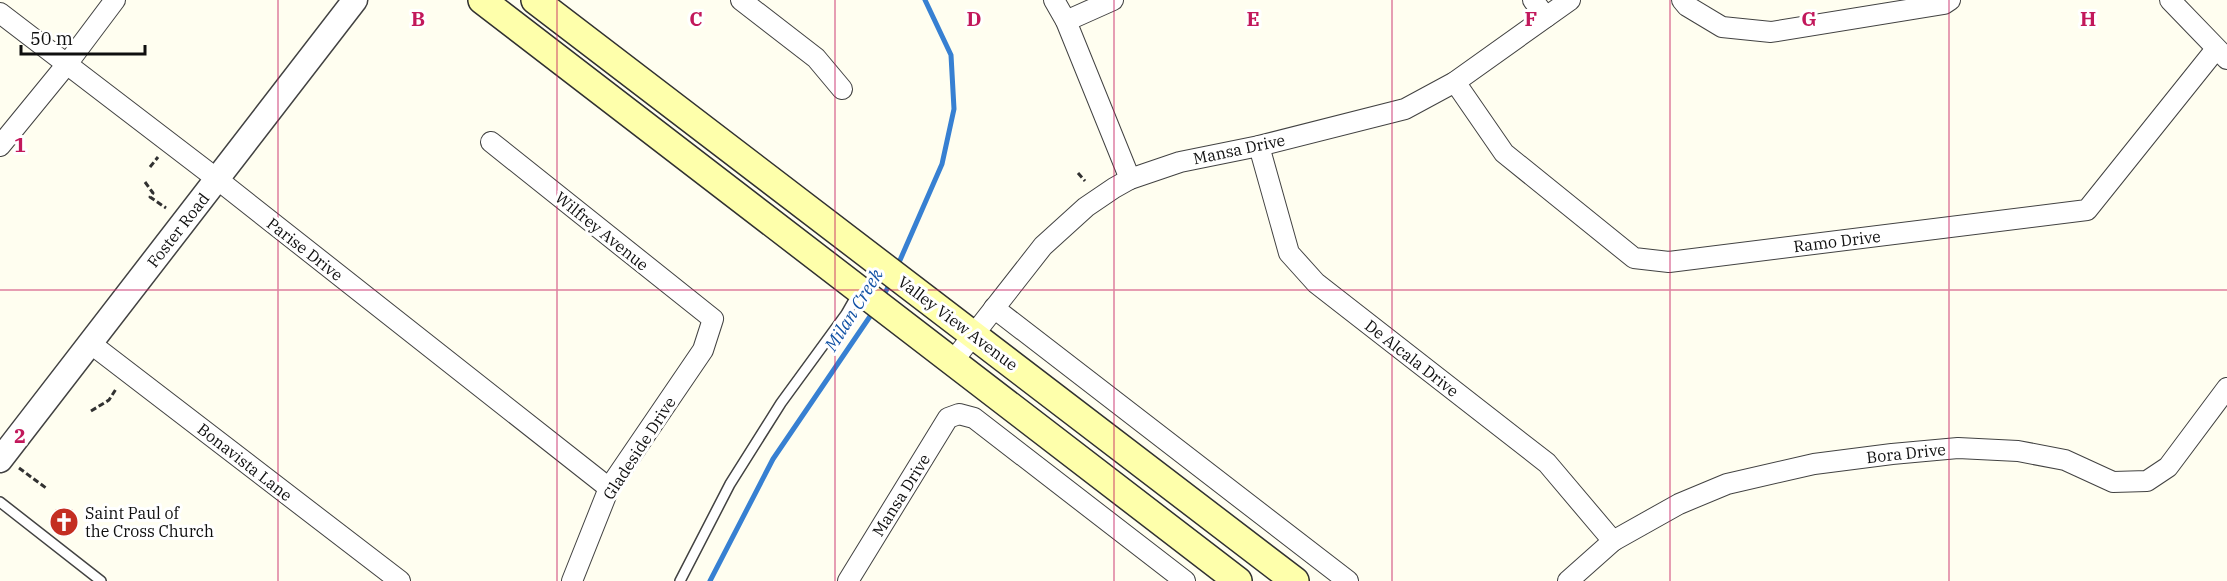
<svg xmlns="http://www.w3.org/2000/svg" width="2227" height="581" font-family="'IBM Plex Serif',serif">
  <style>
    .lines { fill: none; stroke-linecap: round; stroke-linejoin: round }
    .stream { stroke: #3780d2; stroke-width: 5 }
    .service-casing { stroke: #424242; stroke-width: 12 }
    .minor-casing { stroke: #424242; stroke-width: 22 }
    .tertiary-casing { stroke: #424242; stroke-width: 27 }
    .secondary-casing { stroke: #313131; stroke-width: 30 }
    .path { stroke: #313131; stroke-width: 3; stroke-dasharray: 6 3; stroke-linecap: butt }
    .service { stroke: #fff; stroke-width: 9 }
    .minor { stroke: #fff; stroke-width: 20 }
    .tertiary { stroke: #fff; stroke-width: 24 }
    .secondary { stroke: #feffab; stroke-width: 27 }
    .grid { fill: none; stroke: #c2185b; stroke-width: 1.5; stroke-opacity: 0.55 }
    .labels { text-anchor: middle; stroke-width: 6; stroke-linejoin: round; paint-order: stroke }
    .street-label { font-size: 16px; fill: #0f0f0f; stroke: #fff }
    .poi-label { font-size: 16px; fill: #0f0f0f; stroke: #fff; text-anchor: start }
    .water-label { font-size: 18px; font-style: italic; fill: #1353a5; stroke: #fff }
    .grid-label { font-size: 20px; text-anchor: middle; font-weight: bold; fill: #c2185b; stroke: #fff; stroke-width: 6; stroke-linejoin: round; paint-order: stroke }
  </style>
  <rect width="100%" height="100%" fill="#fffef0"/>
  <g class="lines">
    <!-- stream -->
    <g class="stream">
      <path d="M897,267L942,164L954,109L951,55L925,0"/>
      <path d="M882,299L891,281"/>
      <path d="M710,581L773,459L873,312"/>
    </g>
    <!-- service casing -->
    <g class="service-casing">
      <g id="service">
        <path d="M0,502L101,581"/>
        <path d="M680,581L730,484L781,403L846,314L858,293"/>
      </g>
    </g>
    <!-- minor casing -->
    <g class="minor-casing">
      <g id="minor">
        <path d="M741,0L816,58L842,89"/>
        <path d="M1054,0L1066,21L1130,179"/>
        <path d="M1533,0L1546,17"/>
        <path d="M1682,0L1687,6L1722,27L1771,32L1944,4L1950,0"/>
        <path d="M2170,0L2227,59"/>
        <path d="M0,13L217,179L609,488"/>
        <path d="M1066,21L1113,0"/>
        <path d="M1455,82L1504,153L1634,258L1669,262L2087,210L2216,49"/>
        <path d="M491,142L713,319L703,350L609,488L572,581"/>
        <path d="M0,146L67,64L115,0"/>
        <path d="M1259,146L1289,253L1316,283L1547,463L1613,541"/>
        <path d="M994,308L1348,581"/>
        <path d="M90,343L400,581"/>
        <path d="M953,361L1043,246L1086,207L1114,188L1130,179L1180,162L1259,146L1405,109L1455,82L1570,0"/>
        <path d="M848,581L948,418L959,414L974,418L1185,581"/>
        <path d="M1568,581L1613,541L1679,504L1727,484L1814,464L1892,454L1958,448L2018,451L2065,460L2113,482L2147,481L2168,467L2227,388"/>
      </g>
    </g>
    <!-- tertiary casing -->
    <g class="tertiary-casing">
      <path id="tertiary" d="M0,460L355,0"/>
    </g>
    <!-- secondary casing -->
    <g class="secondary-casing">
      <g id="secondary">
        <path d="M482,0L1238,581"/>
        <path d="M535,0L1295,581"/>
      </g>
    </g>
    <!-- path -->
    <g class="path">
      <path d="M150,167L158,157"/>
      <path d="M1078,173L1085,181"/>
      <path d="M145,182L153,193L150,197L166,208"/>
      <path d="M91,411L109,400L116,389"/>
      <path d="M19,468L46,488"/>
    </g>
    <!-- service -->
    <use href="#service" class="service"/>
    <!-- minor -->
    <use href="#minor" class="minor"/>
    <!-- tertiary -->
    <use href="#tertiary" class="tertiary"/>
    <!-- secondary -->
    <use href="#secondary" class="secondary"/>
  </g>
  <!-- grid -->
  <path class="grid" d="M278,0V581M557,0V581M835,0V581M1114,0V581M1392,0V581M1670,0V581M1949,0V581M0,290H2227"/>
  <!-- icons -->
  <defs>
    <g id="church-disc" transform="scale(1.5)"><circle r="9.5" fill="#c42e21" stroke="#fff"/><path d="M-1.2-6h2.4v3.5h3.3v2.4h-3.3V6h-2.4V-.1h-3.3v-2.4h3.3Z" fill="#fff"/></g>
  </defs>
  <g fill-rule="evenodd">
    <use href="#church-disc" x="64" y="522"/>
  </g>
  <g class="labels">
    <!-- street labels -->
    <g class="street-label">
      <text transform="translate(1239 149) rotate(-12)" y="6">Mansa Drive</text>
      <text transform="translate(178 230) rotate(-52)" y="6">Foster Road</text>
      <text transform="translate(602 231) rotate(39)" y="6">Wilfrey Avenue</text>
      <text transform="translate(1837 241) rotate(-7)" y="6">Ramo Drive</text>
      <text transform="translate(305 249) rotate(38)" y="6">Parise Drive</text>
      <text transform="translate(958 323) rotate(37)" y="6">Valley View Avenue</text>
      <text transform="translate(1412 358) rotate(38)" y="6">De Alcala Drive</text>
      <text transform="translate(639 448) rotate(-57)" y="6">Gladeside Drive</text>
      <text transform="translate(1906 453) rotate(-6)" y="6">Bora Drive</text>
      <text transform="translate(245 462) rotate(38)" y="6">Bonavista Lane</text>
      <text transform="translate(901 495) rotate(-58)" y="6">Mansa Drive</text>
    </g>
    <!-- poi labels -->
    <g class="poi-label">
      <text x="85" y="519">Saint Paul of<tspan x="85" dy="18">the Cross Church</tspan></text>
    </g>
    <!-- water labels -->
    <g class="water-label">
      <text transform="translate(854 310) rotate(-58)" y="6">Milan Creek</text>
    </g>
  </g>
  <g class="grid-label">
    <text x="418" y="26">B</text>
    <text x="696" y="26">C</text>
    <text x="974" y="26">D</text>
    <text x="1253" y="26">E</text>
    <text x="1531" y="26">F</text>
    <text x="1809" y="26">G</text>
    <text x="2088" y="26">H</text>
    <text x="20" y="152">1</text>
    <text x="20" y="443">2</text>
  </g>
  <!-- scale -->
  <path d="M21 45v9h124v-9" fill="none" stroke="#0f0f0f" stroke-width="3"/>
  <text x="30" y="45" font-size="18" fill="#0f0f0f" stroke="#ffffff" stroke-width="4.5" paint-order="stroke">50 m</text>
</svg>
